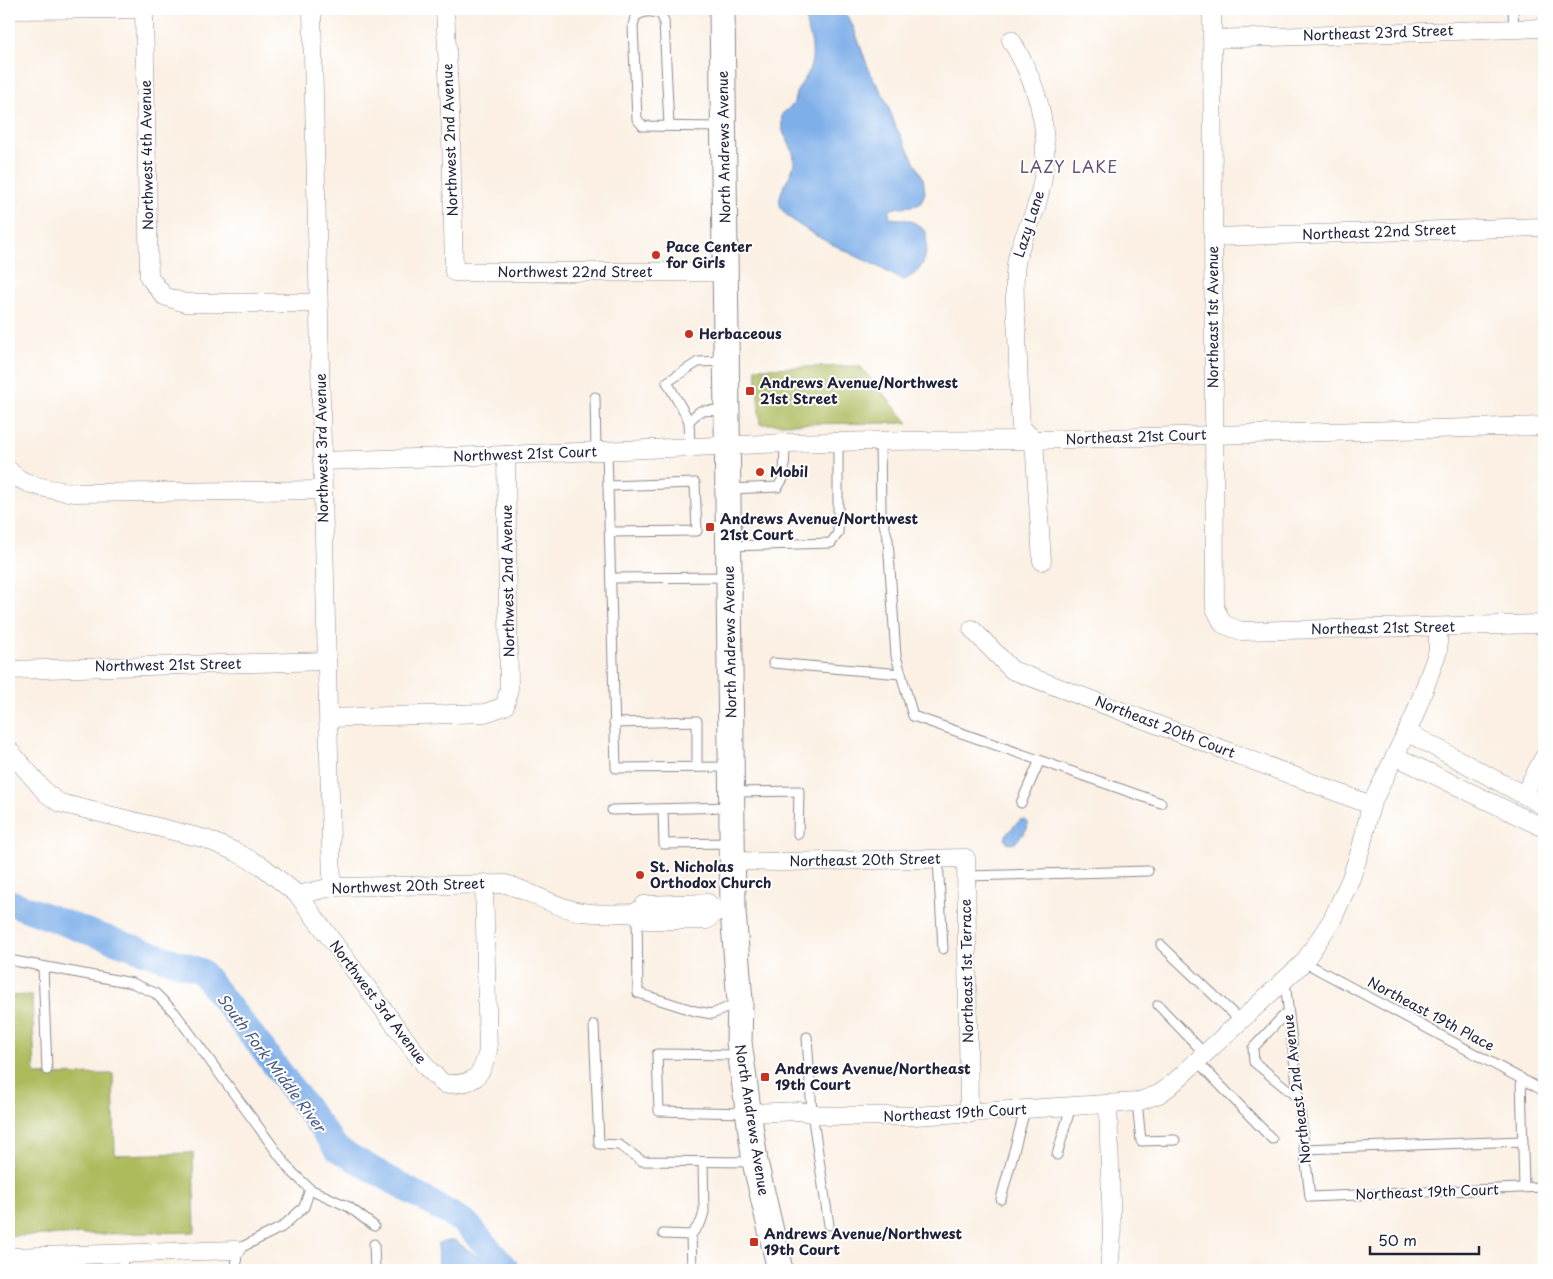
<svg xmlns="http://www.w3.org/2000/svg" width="1553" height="1279" font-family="'Playpen Sans',sans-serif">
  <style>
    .green { fill: #aebb5d; stroke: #686e4c }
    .water { fill: #7eafe9; stroke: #506892 }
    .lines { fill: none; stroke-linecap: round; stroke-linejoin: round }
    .river { stroke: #7eafe9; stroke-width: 26 }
    .service-casing { stroke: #8e898f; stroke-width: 11 }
    .minor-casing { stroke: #8e898f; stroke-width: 19 }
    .secondary-casing { stroke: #8e898f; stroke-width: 27 }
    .service { stroke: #fff; stroke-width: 9 }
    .minor { stroke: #fff; stroke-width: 18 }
    .secondary { stroke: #fff; stroke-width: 25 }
    .poi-dot { fill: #c8321e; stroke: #fff; stroke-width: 2 }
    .labels { text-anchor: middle; stroke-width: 4; stroke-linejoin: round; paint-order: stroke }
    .street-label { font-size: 14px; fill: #22223b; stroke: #fff }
    .poi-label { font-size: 14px; font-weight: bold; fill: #22223b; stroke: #fff; text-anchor: start }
    .water-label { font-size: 15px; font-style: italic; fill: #475a81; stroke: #fff }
    .quarter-label { font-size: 16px; letter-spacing: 1px; fill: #645178; stroke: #fff }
  </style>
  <rect width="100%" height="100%" fill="#fff"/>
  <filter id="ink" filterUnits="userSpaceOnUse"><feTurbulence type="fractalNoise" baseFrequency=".02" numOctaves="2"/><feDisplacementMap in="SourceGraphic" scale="10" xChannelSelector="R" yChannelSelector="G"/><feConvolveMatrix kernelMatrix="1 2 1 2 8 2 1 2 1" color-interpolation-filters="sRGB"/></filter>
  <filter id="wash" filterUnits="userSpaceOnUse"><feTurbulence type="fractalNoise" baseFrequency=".0096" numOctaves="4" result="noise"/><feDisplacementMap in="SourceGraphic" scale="20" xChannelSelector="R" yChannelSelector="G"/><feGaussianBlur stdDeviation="1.12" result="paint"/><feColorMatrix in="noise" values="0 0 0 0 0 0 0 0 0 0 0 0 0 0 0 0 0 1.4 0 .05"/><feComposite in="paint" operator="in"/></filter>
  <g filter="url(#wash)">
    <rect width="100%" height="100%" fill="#fbf0e3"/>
    <!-- green -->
    <g class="green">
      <path d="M860,366L908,423L760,424L756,368Z"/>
      <path d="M32,995L35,1075L113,1074L115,1155L193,1153L195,1232L9,1236V996Z"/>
    </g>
    <!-- water -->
    <g class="water">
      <path d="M812,9H839L847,16L853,26L870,73L884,96L896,127L923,178L925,193L920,204C910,208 900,205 890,210L889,217C896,220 901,218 907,220C915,222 921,227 926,232C928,254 926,270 904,280C893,276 883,269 873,264C854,255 784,224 780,205C777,187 796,175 794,158C791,139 779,137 782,114C785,111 790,108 793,104C795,101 795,96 796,93C806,75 814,69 812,47C811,30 802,28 809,10Z"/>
      <path d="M1020,820H1025L1028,823L1027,829L1015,843L1009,844L1005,839L1007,833Z"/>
      <path d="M454,1240L474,1254L491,1270H439L438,1243Z"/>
    </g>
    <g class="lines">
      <!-- river -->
      <path class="river" d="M9,902L83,930L201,971L261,1047L337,1149L466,1223L507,1270"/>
    </g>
  </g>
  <g filter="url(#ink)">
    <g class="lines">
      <!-- service casing -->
      <g class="service-casing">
        <g id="service">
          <path d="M1513,9L1514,29"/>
          <path d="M669,126L664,21L661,14C651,11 644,10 635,17L633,26L637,119L643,126L721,127"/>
          <path d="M595,397L596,451"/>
          <path d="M689,421L700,411L725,410"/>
          <path d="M880,441L881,512L888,540L896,656L913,716L1161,803"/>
          <path d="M690,447L689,421L667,382L698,362L724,361"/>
          <path d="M607,451L616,768L730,767"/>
          <path d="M608,486L695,483L697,531L610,532"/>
          <path d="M729,489L778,487L784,477L785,443"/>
          <path d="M731,546L831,543L838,533V443"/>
          <path d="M611,578L728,577"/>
          <path d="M773,663L901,674"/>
          <path d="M614,723L697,721V767"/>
          <path d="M733,792L799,791L798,834"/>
          <path d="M1021,803L1040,760"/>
          <path d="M663,809L664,844L731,843"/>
          <path d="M612,810L730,807"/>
          <path d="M938,859L943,949"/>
          <path d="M966,876L1148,871"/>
          <path d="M637,913L638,993L695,1011L712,1014L738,1003"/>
          <path d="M1161,945L1241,1021"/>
          <path d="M9,960L132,983L155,993L175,1013L290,1170L310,1189L349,1207L374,1226"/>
          <path d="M1304,962L1544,1091"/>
          <path d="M43,967L47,1070"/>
          <path d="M1285,981L1310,1197L1544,1187"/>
          <path d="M1158,1005L1205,1054"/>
          <path d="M1288,1011L1253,1048L1254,1062L1298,1098"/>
          <path d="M594,1025L599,1144L619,1145L642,1161L753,1162"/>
          <path d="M807,1037L812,1113L829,1225"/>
          <path d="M738,1055L657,1054L659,1111L747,1113"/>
          <path d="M1197,1061L1272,1139"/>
          <path d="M1521,1078L1524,1188"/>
          <path d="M1137,1102L1141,1141L1175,1140"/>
          <path d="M1304,1149L1523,1141"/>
          <path d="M1057,1155L1071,1106"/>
          <path d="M1001,1199L1025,1110"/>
          <path d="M663,1234L691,1235L692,1270"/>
          <path d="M691,1235L701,1222L704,1212L703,1162"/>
          <path d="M374,1244L375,1270"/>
          <path d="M122,1253L123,1270"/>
          <path d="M13,1257L14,1270"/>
          <path d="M237,1270L236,1250L282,1227L304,1207L310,1189"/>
        </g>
      </g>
      <!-- minor casing -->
      <g class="minor-casing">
        <g id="minor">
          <path d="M144,9L149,277L164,296L185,303H318"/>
          <path d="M312,9L332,887"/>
          <path d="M445,9L451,132L454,272H725"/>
          <path d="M1212,9L1215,608L1223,624L1241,631L1544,624"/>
          <path d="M9,10L134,9"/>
          <path d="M1212,39L1544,28"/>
          <path d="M1011,40C1043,93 1055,147 1036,207C1030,226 1019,243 1016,264C1013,286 1015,310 1017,332C1018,364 1019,396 1021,427L1034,440L1042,561"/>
          <path d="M1213,237L1544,227"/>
          <path d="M322,461L506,455L785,443L880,441L1034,440L1544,426"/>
          <path d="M9,470C22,487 55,490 75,493L323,490"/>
          <path d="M972,629L1012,670L1371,805"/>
          <path d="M9,670L327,661"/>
          <path d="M329,718L485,713L505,706L509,688L506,455"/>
          <path d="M1407,732L1544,806"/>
          <path d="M9,750L47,794L60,803L206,839L236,852L262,866L298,895L332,887L506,884C532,892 556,908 583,912C600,915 619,913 637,913L645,920H707L717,911H733"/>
          <path d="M1395,756L1544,828"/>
          <path d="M1524,795L1544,757"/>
          <path d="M733,861L781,862L966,858L969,1114"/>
          <path d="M298,895L427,1068L444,1084C473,1085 481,1079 488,1051L484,883"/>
          <path d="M637,913L644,905L708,903L717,911"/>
          <path d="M1108,1104L1112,1235L1109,1270"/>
          <path d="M749,1113L800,1111L828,1116H915L1137,1102L1159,1094L1170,1086L1304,962L1332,920L1351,878L1361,848L1371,805L1414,717L1438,651V627"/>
          <path d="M9,1257L236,1250"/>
        </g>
      </g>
      <!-- secondary casing -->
      <g class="secondary-casing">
        <path id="secondary" d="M722,9L733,911L740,1002L739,1042L755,1162L780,1270"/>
      </g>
      <!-- service -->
      <use href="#service" class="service"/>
      <!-- minor -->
      <use href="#minor" class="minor"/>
      <!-- secondary -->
      <use href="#secondary" class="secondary"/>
    </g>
  </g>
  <!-- markers -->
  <g class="poi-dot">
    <circle cx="656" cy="255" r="5"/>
    <circle cx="689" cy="334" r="5"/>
    <rect x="745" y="386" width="10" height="10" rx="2.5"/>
    <circle cx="760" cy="472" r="5"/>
    <rect x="705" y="522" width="10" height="10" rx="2.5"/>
    <circle cx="640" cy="875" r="5"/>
    <rect x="760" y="1072" width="10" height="10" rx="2.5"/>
    <rect x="749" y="1237" width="10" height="10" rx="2.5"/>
  </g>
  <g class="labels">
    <!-- street labels -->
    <g class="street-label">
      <text transform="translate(1378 33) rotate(-2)" y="5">Northeast 23rd Street</text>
      <text transform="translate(450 140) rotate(-92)" y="5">Northwest 2nd Avenue</text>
      <text transform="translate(724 147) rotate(-91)" y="5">North Andrews Avenue</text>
      <text transform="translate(147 155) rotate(-91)" y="5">Northwest 4th Avenue</text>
      <text transform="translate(1029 224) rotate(-72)" y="5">Lazy Lane</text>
      <text transform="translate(1379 232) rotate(-2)" y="5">Northeast 22nd Street</text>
      <text x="575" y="277">Northwest 22nd Street</text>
      <text transform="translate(1213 317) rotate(-90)" y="5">Northeast 1st Avenue</text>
      <text transform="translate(1136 437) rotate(-2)" y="5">Northeast 21st Court</text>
      <text transform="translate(322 448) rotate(-91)" y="5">Northwest 3rd Avenue</text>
      <text transform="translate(525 454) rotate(-2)" y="5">Northwest 21st Court</text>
      <text transform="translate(508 581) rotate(-91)" y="5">Northwest 2nd Avenue</text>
      <text transform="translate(1383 628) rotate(-1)" y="5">Northeast 21st Street</text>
      <text transform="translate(730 642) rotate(-91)" y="5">North Andrews Avenue</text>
      <text transform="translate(168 665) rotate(-1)" y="5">Northwest 21st Street</text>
      <text transform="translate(1165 727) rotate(21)" y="5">Northeast 20th Court</text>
      <text transform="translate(865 860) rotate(-1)" y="5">Northeast 20th Street</text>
      <text transform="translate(408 886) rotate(-2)" y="5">Northwest 20th Street</text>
      <text transform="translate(967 971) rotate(-91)" y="5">Northeast 1st Terrace</text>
      <text transform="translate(378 1002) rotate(53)" y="5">Northwest 3rd Avenue</text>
      <text transform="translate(1431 1014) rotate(28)" y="5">Northeast 19th Place</text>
      <text transform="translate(1297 1089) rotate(-97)" y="5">Northeast 2nd Avenue</text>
      <text transform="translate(955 1113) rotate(-3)" y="5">Northeast 19th Court</text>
      <text transform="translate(752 1120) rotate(81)" y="5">North Andrews Avenue</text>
      <text transform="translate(1427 1192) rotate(-2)" y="5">Northeast 19th Court</text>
    </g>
    <!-- poi labels -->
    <g class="poi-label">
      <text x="666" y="252">Pace Center<tspan x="666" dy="16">for Girls</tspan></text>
      <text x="699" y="339">Herbaceous</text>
      <text x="760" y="388">Andrews Avenue/Northwest<tspan x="760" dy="16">21st Street</tspan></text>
      <text x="770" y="477">Mobil</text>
      <text x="720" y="524">Andrews Avenue/Northwest<tspan x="720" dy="16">21st Court</tspan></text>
      <text x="650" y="872">St. Nicholas<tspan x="650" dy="16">Orthodox Church</tspan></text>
      <text x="775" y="1074">Andrews Avenue/Northeast<tspan x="775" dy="16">19th Court</tspan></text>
      <text x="764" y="1239">Andrews Avenue/Northwest<tspan x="764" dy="16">19th Court</tspan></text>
    </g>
    <!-- water labels -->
    <g class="water-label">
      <text transform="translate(271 1063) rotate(53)" y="5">South Fork Middle River</text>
    </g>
    <!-- quarter labels -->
    <g class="quarter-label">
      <text x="1069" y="173">LAZY LAKE</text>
    </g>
  </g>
  <!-- margin -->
  <rect width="1553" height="1279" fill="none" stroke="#fff" stroke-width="30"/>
  <!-- scale -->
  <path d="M1370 1246v8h109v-8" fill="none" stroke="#22223b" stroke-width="2.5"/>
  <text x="1378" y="1246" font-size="15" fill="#22223b" stroke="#ffffff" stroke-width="4" paint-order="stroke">50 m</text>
</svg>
